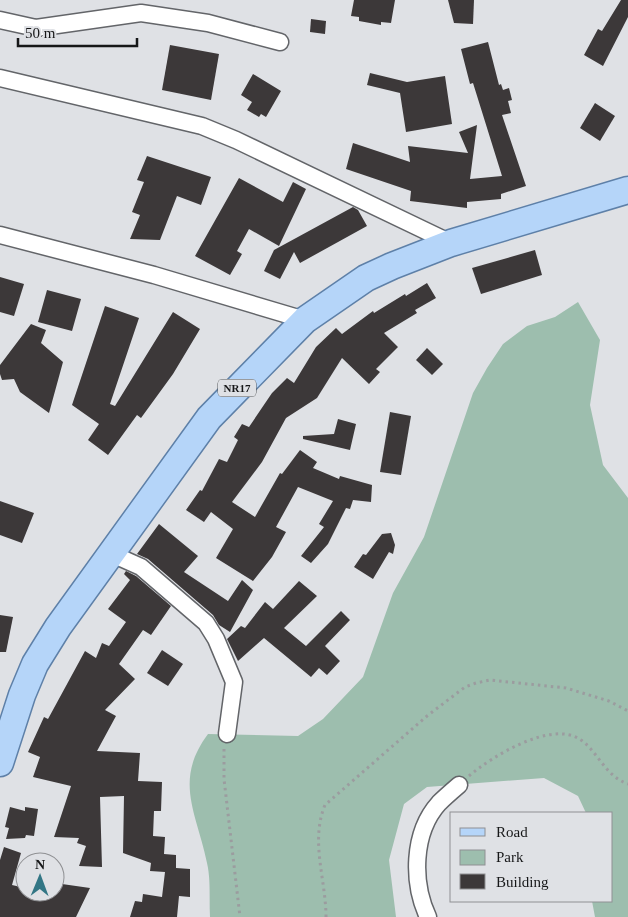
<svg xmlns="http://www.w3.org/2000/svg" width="628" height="917" font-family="Georgia,serif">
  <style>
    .green { fill: #9dbeae }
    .building { fill: #3c3839 }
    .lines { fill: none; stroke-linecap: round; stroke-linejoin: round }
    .street-casing { stroke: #636569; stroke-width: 19 }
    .primary-casing { stroke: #5e80a8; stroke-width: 29 }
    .path { stroke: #9b9c9f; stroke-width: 3; stroke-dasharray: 2.5 4; stroke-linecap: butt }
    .street { stroke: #fff; stroke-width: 16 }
    .primary { stroke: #b5d5f9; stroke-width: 26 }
    .labels { text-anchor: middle; stroke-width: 5; stroke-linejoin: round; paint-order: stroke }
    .shield { fill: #dfe1e5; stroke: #525456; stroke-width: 1 }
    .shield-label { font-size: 11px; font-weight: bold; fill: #161718 }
  </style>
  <rect width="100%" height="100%" fill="#dfe1e5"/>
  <!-- green -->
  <path class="green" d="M578,302L600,340L590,405L603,465L628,498V917H595L592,901H612V813H586L578,796L544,778L427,787L404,804L389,860L396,917H210C209,900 211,880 207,863C197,813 173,781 208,734L298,736L323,719L363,677L393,593L424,537L473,393L487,368L503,344L527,326L555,317Z"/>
  <!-- building -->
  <g class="building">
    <path d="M354,0H395L391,23L381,22V25L359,21V17L351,16Z"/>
    <path d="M448,0H474L473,24L454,23Z"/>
    <path d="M621,0H628V17L603,66L584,55L598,29L602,31Z"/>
    <path d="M311,19L326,21L325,34L310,32Z"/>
    <path d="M488,42L499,85L501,84L503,90L509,88L512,100L508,101L511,113L502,115L526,186L501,194V199L467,202V208L410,201L411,191L346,169L353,143L410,162L408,146L468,153L459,132L477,125L470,179L502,176L473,83L470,84L461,49Z"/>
    <path d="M170,45L219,54L211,100L162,90Z"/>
    <path d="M370,73L407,82L445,76L452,124L406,132L400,93L367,85Z"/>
    <path d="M253,74L281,91L266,117L261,114L259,117L247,110L252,102L241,95Z"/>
    <path d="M595,103L615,116L600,141L580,128Z"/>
    <path d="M147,156L211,177L201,205L177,196L160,240L130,239L140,215L132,212L144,182L137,180Z"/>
    <path d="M239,178L283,202L293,182L306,189L279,246L249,229L237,251L242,254L230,275L195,256Z"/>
    <path d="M353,207L358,210L367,226L300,263L294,252L280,279L264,271L274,250Z"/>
    <path d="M535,250L542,275L481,294L472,268Z"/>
    <path d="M0,277L24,284L14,316L0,312Z"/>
    <path d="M427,283L436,298L415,310L417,313L384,333L398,347L376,369L380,372L369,384L342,358L317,398L286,418L262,462L232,502L255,517L280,473L282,474L300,450L317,462L313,468L339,479L340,476L372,485L371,502L353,500L350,509L346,508L328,544L311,563L301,556L324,527L319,524L333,501L298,487L276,527L286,532L272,557L253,581L216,558L233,529L211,512L204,522L186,510L200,490L202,491L219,459L227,462L238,440L234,437L242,424L249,427L272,393L287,378L294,383L316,347L336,328L342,334L373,311L374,313L405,294L406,296Z"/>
    <path d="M47,290L81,299L72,331L38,322Z"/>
    <path d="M105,306L139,318L110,404L115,406L173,312L200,329L173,374L141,418L137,415L108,455L88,440L99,424L72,405Z"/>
    <path d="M31,324L46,330L41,343L63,362L49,413L20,392L14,379L2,380L0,374V365Z"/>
    <path d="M427,348L443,364L432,375L416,360Z"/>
    <path d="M390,412L411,416L401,475L380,472Z"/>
    <path d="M338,419L356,424L350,450L303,439V436L334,434Z"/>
    <path d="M0,501L34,513L22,543L0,535Z"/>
    <path d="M159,524L198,556L184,572L228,601L242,580L253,590L230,632L219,625L213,615L148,559L137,554Z"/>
    <path d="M391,533L395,545L393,554L389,552L373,579L354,567L363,554L366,555L382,534Z"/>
    <path d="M126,571L136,576L171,606L151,635L143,630L119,664L135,679L105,710L116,716L97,751L140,753L138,781L162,782L161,811H154L153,836L165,837L164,854L176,855V868L190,869V897L179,896L177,917H130L135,901L142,902L143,894L162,897L165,872L150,871L151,863L123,853L124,796L100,797L102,867L79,866L86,846L77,843L79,838L54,837L71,786L33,777L40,757L28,752L44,717L48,719L85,651L96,658L102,643L109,646L126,622L108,609L130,580L124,574Z"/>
    <path d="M299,581L317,596L284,628L306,646L341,611L350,620L325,646L340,661L327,675L319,668L311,677L264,638L238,661L227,639L241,626L245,628L265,602L273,609Z"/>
    <path d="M0,615L13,617L6,652H0Z"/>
    <path d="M162,650L183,664L168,686L147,673Z"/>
    <path d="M10,807L25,811V807L38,809L34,836L26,835L25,838L6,839L9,828L5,827Z"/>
    <path d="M4,847L21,853L12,885L25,888V892H55V883L90,888L76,917H0V860Z"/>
  </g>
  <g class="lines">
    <!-- street casing -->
    <g class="street-casing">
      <g id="street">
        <path d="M0,20L36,28L141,13L208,23L280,42"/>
        <path d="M0,78L202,126L236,140L451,243"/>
        <path d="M0,235L154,275L305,320"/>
        <path d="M112,554L141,567L206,623L216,639L234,682L227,734"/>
        <path d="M428,917C412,883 412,833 439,803C445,797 452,791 459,785"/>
      </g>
    </g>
    <!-- primary casing -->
    <g class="primary-casing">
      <path id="primary" d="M0,763L22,695L35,664L58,627L209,418L305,320L366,278L392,266L451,243L628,190"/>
    </g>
    <!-- path -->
    <g class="path">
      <path d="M224,749V779L240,917"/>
      <path d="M469,776C491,757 552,719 581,740C599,753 605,776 628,784"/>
      <path d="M326,917C326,880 310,841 325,805L427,716L465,687L476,683L490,680L566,688L609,701L628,711"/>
    </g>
    <!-- street -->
    <use href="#street" class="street"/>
    <!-- primary -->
    <use href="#primary" class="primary"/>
  </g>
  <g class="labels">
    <!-- shield labels -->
    <rect class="shield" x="218" y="379.5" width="38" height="17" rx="4"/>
    <g class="shield-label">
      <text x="237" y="392">NR17</text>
    </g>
  </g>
  <!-- legend -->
  <rect x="450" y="812" width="162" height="90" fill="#dfe1e5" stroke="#8f9093"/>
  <rect x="460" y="828" width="25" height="8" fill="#b5d5f9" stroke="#8f9093"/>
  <text x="496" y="837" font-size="15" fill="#161718">Road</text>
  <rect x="460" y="850" width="25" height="15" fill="#9dbeae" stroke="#8f9093"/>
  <text x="496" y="862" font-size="15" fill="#161718">Park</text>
  <rect x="460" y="874" width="25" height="15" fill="#3c3839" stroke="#8f9093"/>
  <text x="496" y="887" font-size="15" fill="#161718">Building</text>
  <!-- north arrow -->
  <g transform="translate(40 877) rotate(1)"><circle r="24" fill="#dfe1e5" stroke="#8f9093"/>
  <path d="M0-4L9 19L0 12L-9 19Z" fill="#327685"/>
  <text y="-8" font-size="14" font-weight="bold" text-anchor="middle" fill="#161718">N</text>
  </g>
  <!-- scale -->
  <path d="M18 38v8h119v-8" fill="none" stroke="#161718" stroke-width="2.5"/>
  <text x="25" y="38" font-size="15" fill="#161718" stroke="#dfe1e5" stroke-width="4" paint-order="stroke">50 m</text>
</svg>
